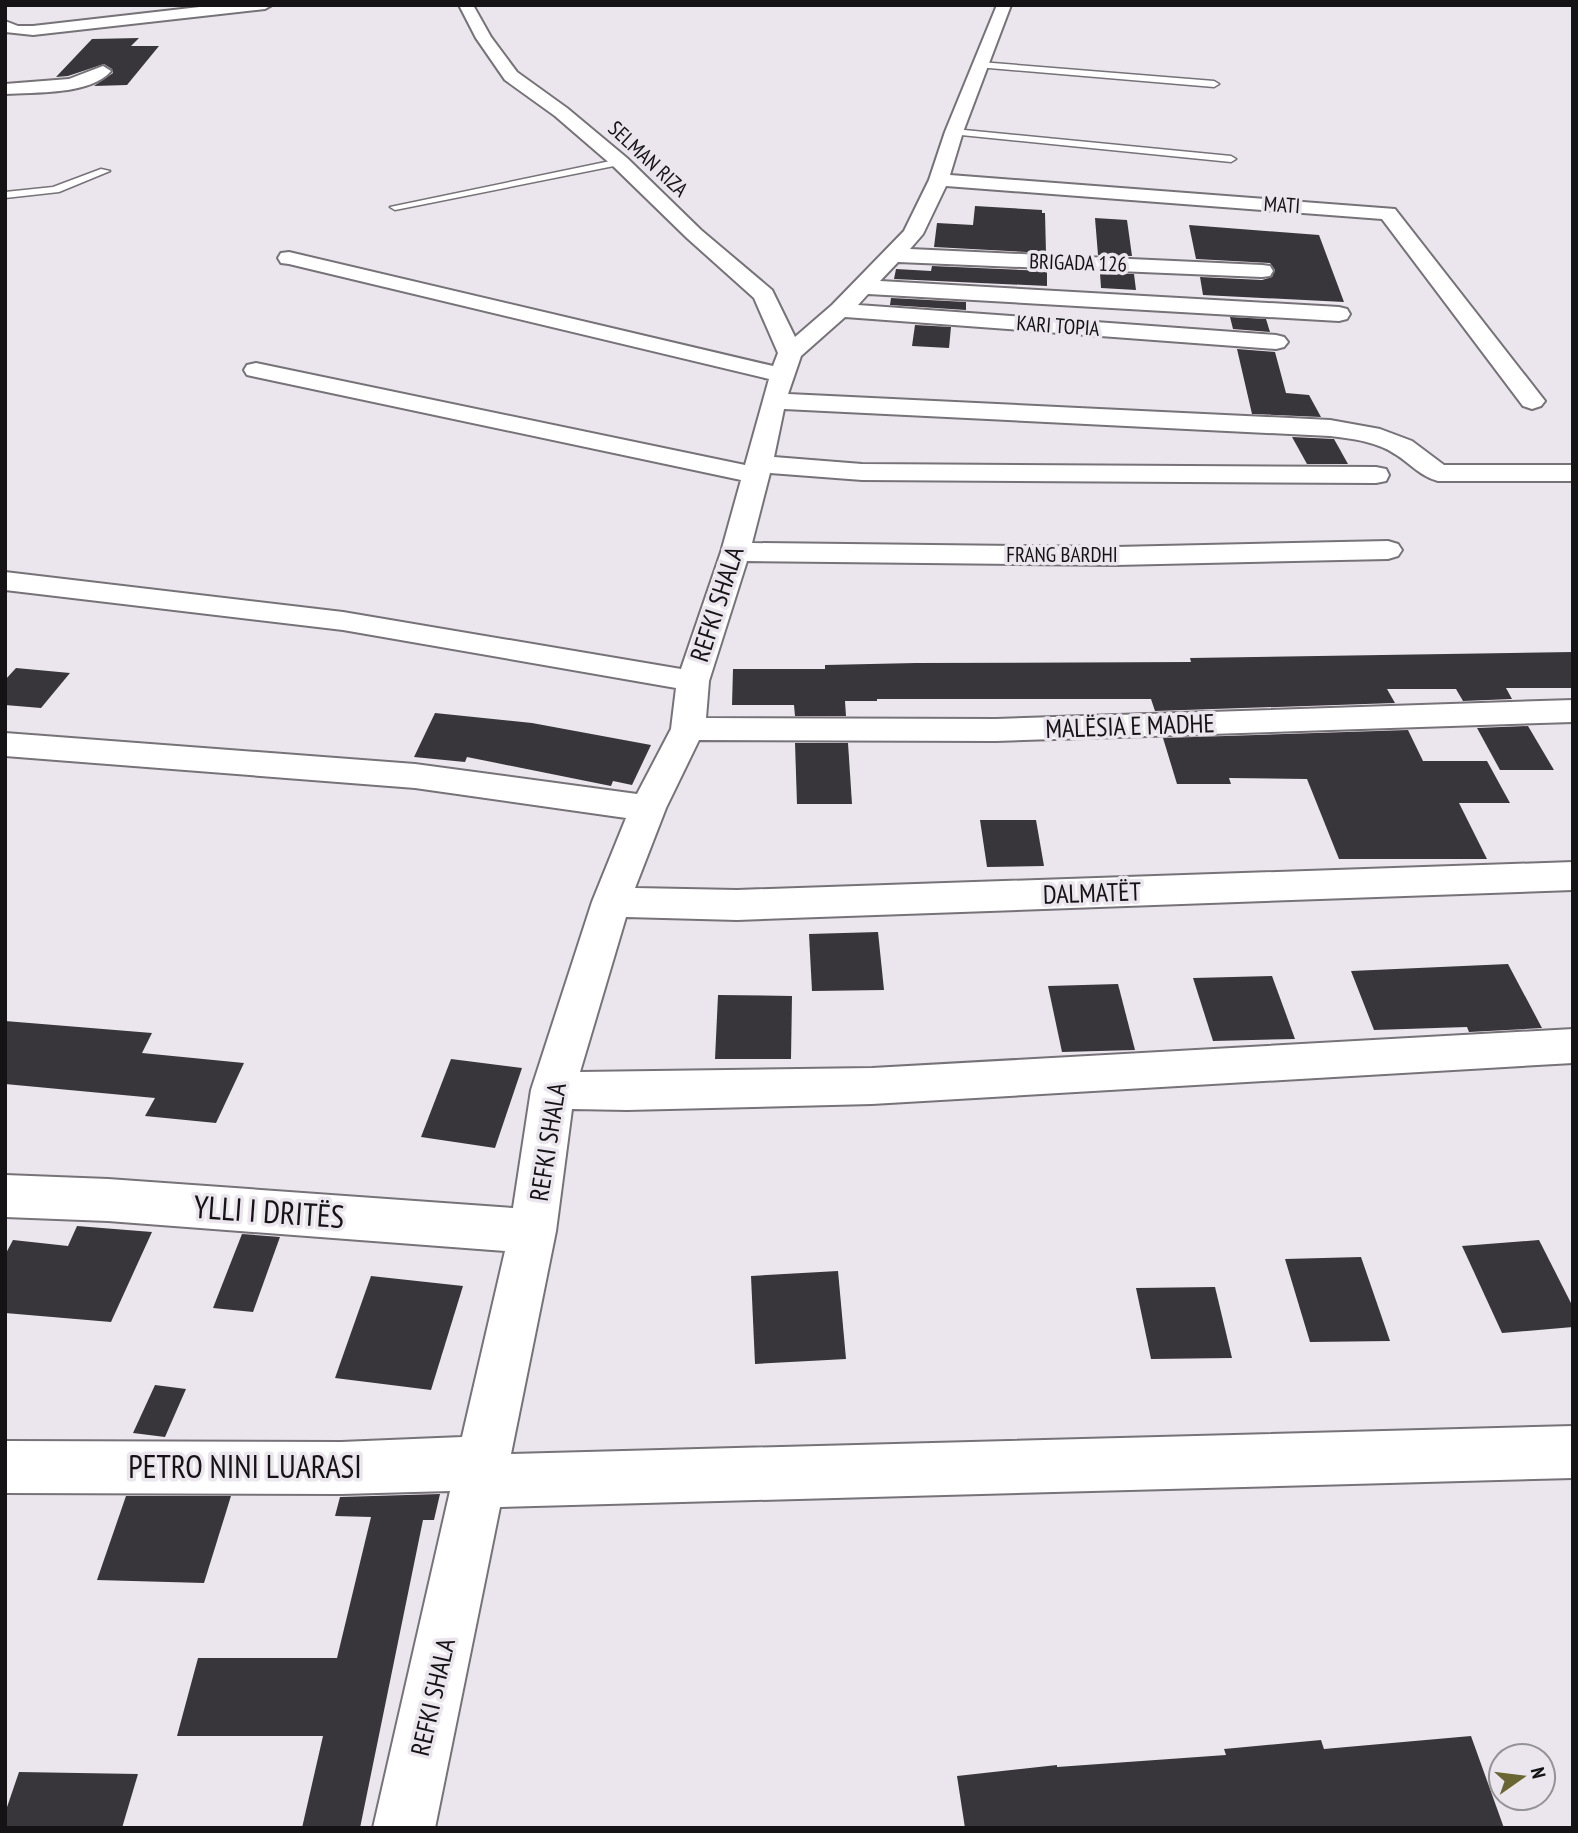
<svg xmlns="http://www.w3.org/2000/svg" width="1578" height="1833" font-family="'PT Sans Narrow',sans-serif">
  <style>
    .building { fill: #39363b }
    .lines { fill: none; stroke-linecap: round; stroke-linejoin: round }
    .lane-casing { stroke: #767278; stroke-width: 3 }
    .street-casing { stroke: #767278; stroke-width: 4 }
    .lane { fill: #fff; fill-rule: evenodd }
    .street { fill: #fff; fill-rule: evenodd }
    .labels { text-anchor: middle; stroke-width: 7; stroke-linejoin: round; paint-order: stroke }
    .far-street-label { font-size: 21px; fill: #151316; stroke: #ebe6ed }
    .street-label { font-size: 26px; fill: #151316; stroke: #ebe6ed }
    .near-street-label { font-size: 32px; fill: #151316; stroke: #ebe6ed }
  </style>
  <rect width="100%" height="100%" fill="#ebe6ed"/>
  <!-- building -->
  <g class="building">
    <path d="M139,38L131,46H159L127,85L94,86L113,73L112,69L104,64L68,76L56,77L92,39Z"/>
    <path d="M975,206L1042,210V213H1045L1046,253L934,247L937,223L973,225Z"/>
    <path d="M1095,218L1127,220L1132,256L1098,255Z"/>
    <path d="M1189,225L1319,235L1344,302L1203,295L1200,277L1262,280L1272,277L1275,270L1270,263L1196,259Z"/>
    <path d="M932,266L1047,271V286L894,279L896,269L931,271Z"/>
    <path d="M1100,273L1134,274L1136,290L1101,288Z"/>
    <path d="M891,298L966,302V310L890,305Z"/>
    <path d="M1230,317L1266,319L1270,332L1233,329Z"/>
    <path d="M915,325L951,327L949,348L912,346Z"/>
    <path d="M1237,349L1275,352L1286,393L1309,395L1321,417L1252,414Z"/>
    <path d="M1292,437L1334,439L1348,464H1307Z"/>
    <path d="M1573,652V688H1506L1512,699L1463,701L1456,689H1387L1395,703L1155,711L1151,699H877V701H845L846,716H795L794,705H732L733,669H825V665L916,663L1191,662L1190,658Z"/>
    <path d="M16,668L70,673L41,708L5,705V680Z"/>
    <path d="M435,713L532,723L651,745L632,785L613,781L611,786L467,757L465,762L414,757Z"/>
    <path d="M1528,726L1554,770H1500L1477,728Z"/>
    <path d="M1408,730L1423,761H1487L1510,803H1459L1487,859H1339L1307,779L1229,778L1231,784H1177L1163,738Z"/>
    <path d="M795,743H848L852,804H797Z"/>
    <path d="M980,820H1036L1044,866L987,867Z"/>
    <path d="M878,932L884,990L812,991L809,934Z"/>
    <path d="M1508,964L1542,1028L1469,1032L1467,1027L1374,1030L1351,971Z"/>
    <path d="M1272,976L1295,1039L1213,1041L1193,978Z"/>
    <path d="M1118,984L1135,1050L1062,1052L1048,986Z"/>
    <path d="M718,995L792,996L791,1059H715Z"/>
    <path d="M5,1021L152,1033L142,1053L244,1063L216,1123L145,1116L155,1098L5,1084Z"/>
    <path d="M451,1059L522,1068L495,1148L421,1137Z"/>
    <path d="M77,1226L152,1232L111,1322L5,1313V1255L13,1240L68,1246Z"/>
    <path d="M242,1234L280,1237L253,1312L213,1308Z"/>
    <path d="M1539,1240L1573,1307V1327L1502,1333L1462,1246Z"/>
    <path d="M1361,1257L1390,1341L1310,1342L1285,1259Z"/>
    <path d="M838,1271L846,1359L755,1364L751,1276Z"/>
    <path d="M371,1276L463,1286L431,1390L335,1378Z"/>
    <path d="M1215,1287L1232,1358L1151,1359L1136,1288Z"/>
    <path d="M155,1385L186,1389L165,1437L133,1433Z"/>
    <path d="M440,1494L434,1520H423L360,1828H302L323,1736H177L198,1658H337L371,1517L335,1516L340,1497Z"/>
    <path d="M126,1496H231L204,1583L97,1580Z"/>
    <path d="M1471,1736L1504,1828H965L957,1776L1057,1765V1767L1226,1755L1224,1749L1321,1740L1324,1749Z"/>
    <path d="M19,1772L138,1774L122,1828H5V1813Z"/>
  </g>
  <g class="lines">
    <!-- lane casing -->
    <g class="lane-casing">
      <g id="lane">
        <path d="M980,62L1214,81L1219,84L1214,87L977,67V63Z"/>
        <path d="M954,129L1231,156L1236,159L1231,162L951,134L949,132Z"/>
        <path d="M620,159L625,162L624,164L395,210L390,207Z"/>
        <path d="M101,169L110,171L59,192L5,198V192L53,187Z"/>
      </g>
    </g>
    <!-- street casing -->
    <g class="street-casing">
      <g id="street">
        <path d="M217,5H272L265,9L33,35L5,32V21L18,26H33Z"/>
        <path d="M459,5H473L491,37L517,72L567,108L627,158L701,230L772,290L795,337L832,305L904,231L929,180L945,132L997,5H1011L963,132L950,175L1395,209L1545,401L1541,406L1532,409L1523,406L1382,219L946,186L923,234L910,249L1262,265L1270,266L1273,271L1270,276L1262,277L898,262L880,281L1339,307L1347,309L1350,314L1347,319L1339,321L868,294L858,305L1276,335L1284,337L1288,342L1284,347L1276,349L845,317L801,356L788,394L1330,420L1380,429L1412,441L1444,465H1573V481H1438C1421,477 1410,463 1395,454C1376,441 1352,439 1330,436L784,409L774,457L862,464L1376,467L1386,469L1389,475L1386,481L1376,483L862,480L770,473L752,543L1115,547L1388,541L1398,544L1402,550L1398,556L1388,559L1115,565L747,561L709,681L706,718L996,719L1573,700V722L996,741L699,740L666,808L635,888L737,890L1573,862V890L737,920L626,917L580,1072L872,1068L1573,1029V1063L872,1104L627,1110L572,1109L556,1231L511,1454L1573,1426V1478L500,1507L435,1828H373L450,1491L341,1494L5,1493V1441L341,1442L462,1437L505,1251L108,1221L5,1217V1175L108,1179L513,1208L531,1090L592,902L626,818L415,788L5,756V733L415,764L637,794L671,729L676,688L343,630L5,590V572L343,612L681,669L721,552L741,480L256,377L247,375L244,370L247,365L256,363L745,465L769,379L289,264L281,263L278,258L281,253L289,252L773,366L778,353L754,298L687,238L613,166L555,116L505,80L476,38Z"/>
        <path d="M103,66L111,71C91,95 35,92 5,94V84L69,79Z"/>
      </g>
    </g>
    <!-- lane -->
    <use href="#lane" class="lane"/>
    <!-- street -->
    <use href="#street" class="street"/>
  </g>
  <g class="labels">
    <!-- far-street labels -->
    <g class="far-street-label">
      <text transform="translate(648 159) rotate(43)" y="7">SELMAN RIZA</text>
      <text transform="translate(1282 205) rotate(4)" y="7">MATI</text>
      <text transform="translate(1078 263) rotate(2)" y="7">BRIGADA 126</text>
      <text transform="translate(1058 326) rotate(4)" y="7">KARI TOPIA</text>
      <text x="1062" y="562">FRANG BARDHI</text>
    </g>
    <!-- street labels -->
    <g class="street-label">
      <text transform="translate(717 604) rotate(-72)" y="9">REFKI SHALA</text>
      <text transform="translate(1130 726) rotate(-2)" y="9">MALËSIA E MADHE</text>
      <text transform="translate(1092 893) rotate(-2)" y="9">DALMATËT</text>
      <text transform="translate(548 1142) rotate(-81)" y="9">REFKI SHALA</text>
      <text transform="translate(433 1697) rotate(-77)" y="9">REFKI SHALA</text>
    </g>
    <!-- near-street labels -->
    <g class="near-street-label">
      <text transform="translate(269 1212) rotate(4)" y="11">YLLI I DRITËS</text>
      <text x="245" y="1478">PETRO NINI LUARASI</text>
    </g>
  </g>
  <!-- border -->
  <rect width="1578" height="1833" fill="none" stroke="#151316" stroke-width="14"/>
  <!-- north arrow -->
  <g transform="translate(1522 1777) rotate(76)"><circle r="33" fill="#ebe6ed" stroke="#959297" stroke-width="2"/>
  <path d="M0-5L12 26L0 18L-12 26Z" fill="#6a6633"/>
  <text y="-10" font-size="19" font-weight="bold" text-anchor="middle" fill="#151316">N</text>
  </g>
</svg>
